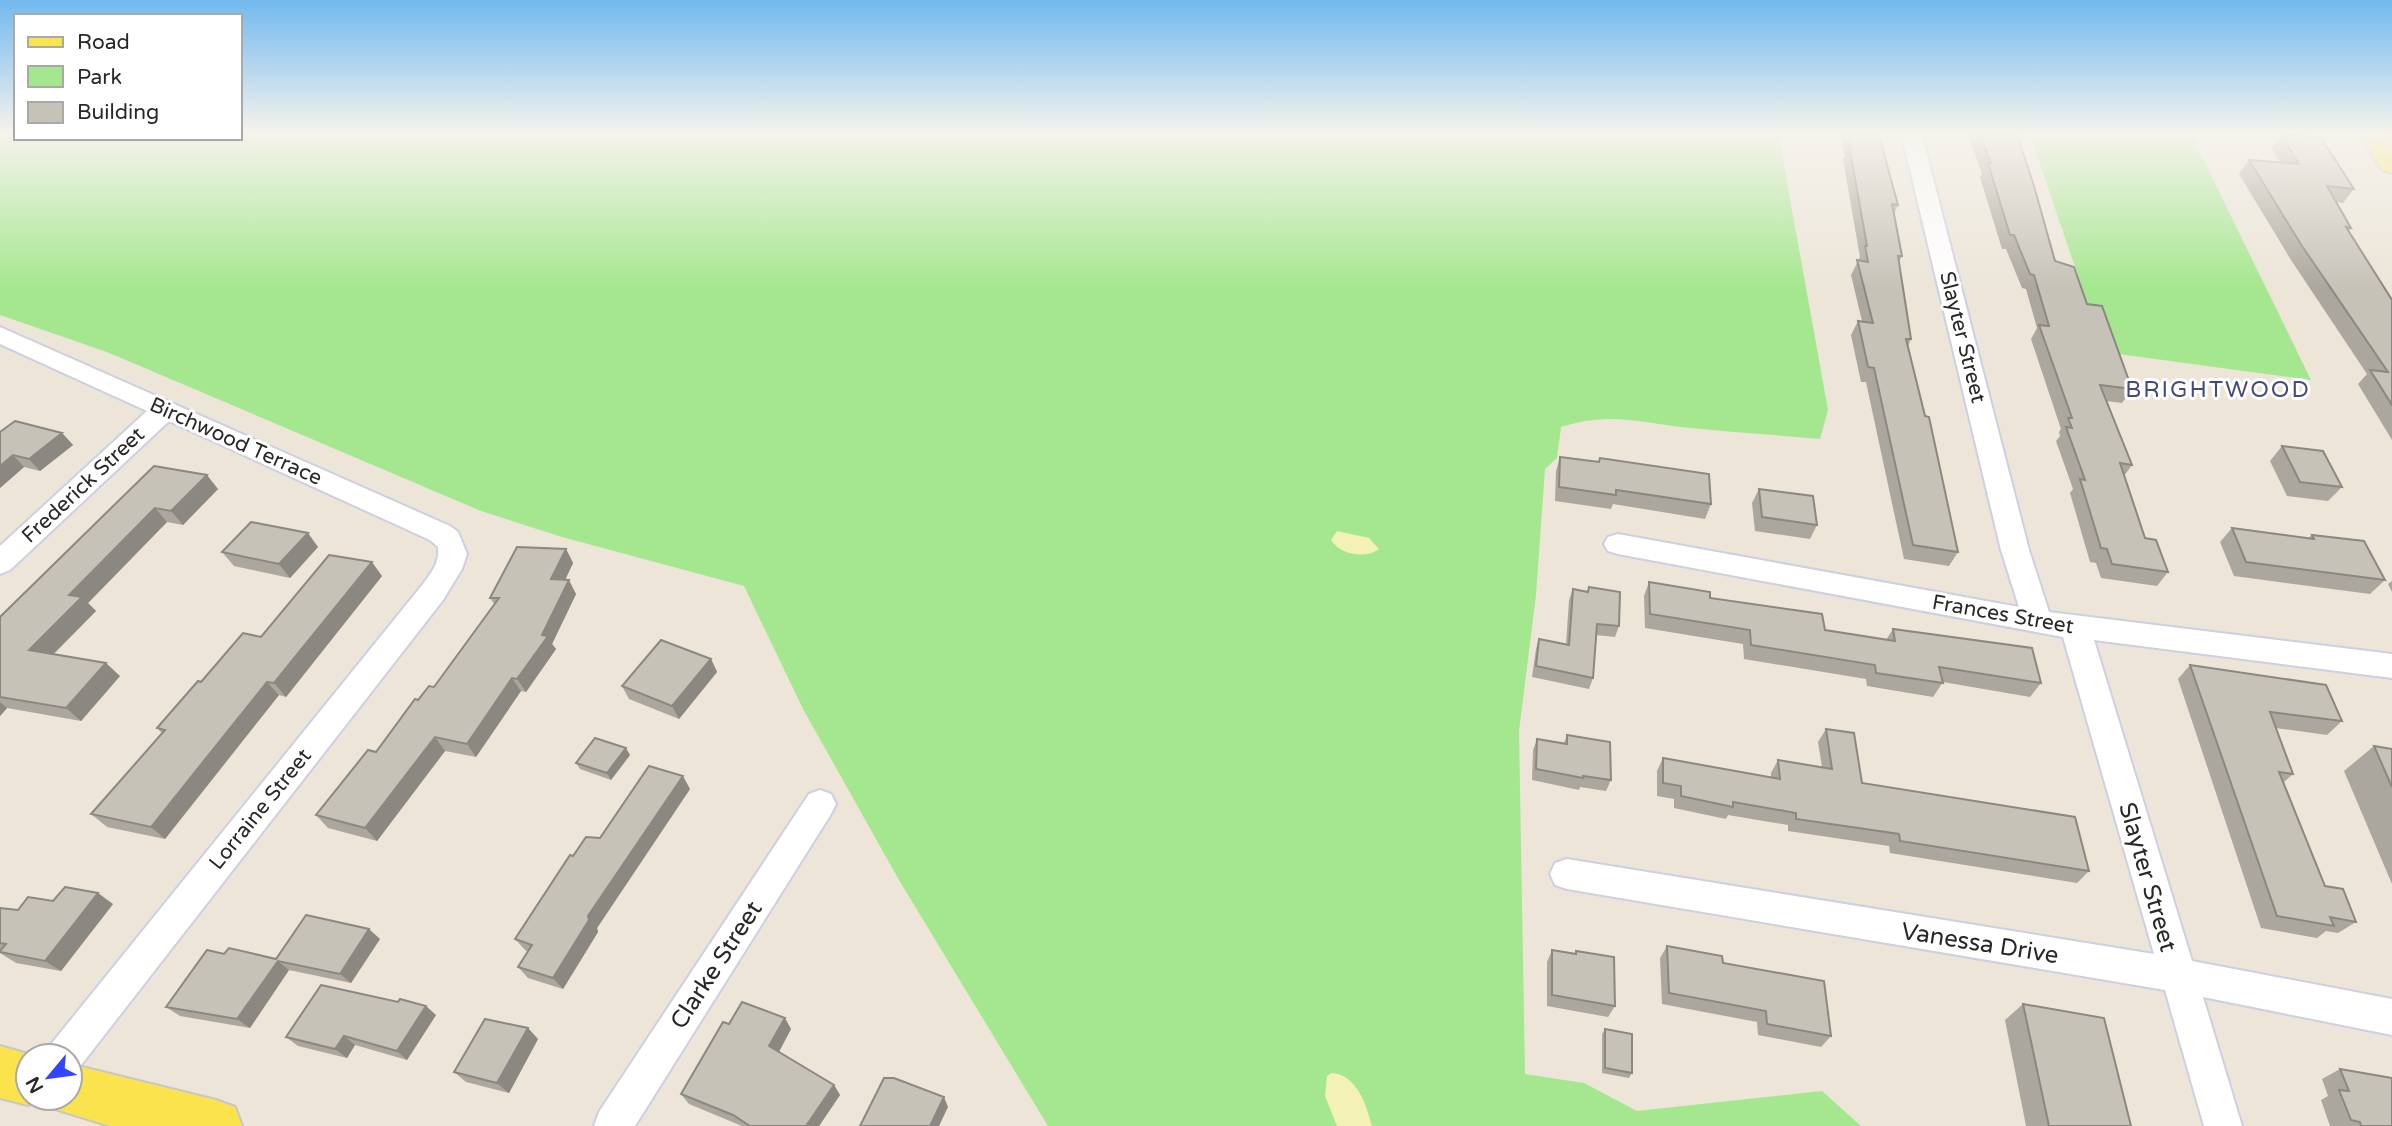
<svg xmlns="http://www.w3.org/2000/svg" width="2392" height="1126" font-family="'Varela Round',sans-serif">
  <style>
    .green { fill: #a5e78f }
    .sand { fill: #f4f1b7 }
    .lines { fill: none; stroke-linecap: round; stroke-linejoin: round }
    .minor-casing { stroke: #cdcfe2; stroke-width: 4 }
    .primary-casing { stroke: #c7c7c7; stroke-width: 4 }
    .minor { fill: #fff; fill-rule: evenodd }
    .primary { fill: #fbe34e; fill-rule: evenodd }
    .wall { fill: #aba79e }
    .shaded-wall { fill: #8b8881 }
    .building { fill: #c7c2b8; stroke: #8b8881; stroke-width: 2 }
    .labels { text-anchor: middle; stroke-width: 6; stroke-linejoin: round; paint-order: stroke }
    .street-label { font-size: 21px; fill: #282828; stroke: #fff }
    .neighbourhood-label { font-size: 23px; letter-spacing: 2px; fill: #454a7b; stroke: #fff }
    .near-street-label { font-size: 24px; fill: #282828; stroke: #fff }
  </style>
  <rect width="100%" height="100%" fill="#ece5d8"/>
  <!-- green -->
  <g class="green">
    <path d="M0,132H16V138H240V132H1778L1828,410L1820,439C1776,435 1733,432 1690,428C1639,423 1612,411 1561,427L1557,458L1545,469L1536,595L1519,731L1525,1074L1584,1083L1637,1111L1822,1091L1861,1126H1048L899,880L803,709L744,586L562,537L481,511L107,352L0,315Z"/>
    <path d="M2029,132H2190L2311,380L2104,352Z"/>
  </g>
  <!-- sand -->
  <g class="sand">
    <path d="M1337,531L1369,538L1379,549C1366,559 1340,555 1331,540Z"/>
    <path d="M1331,1073C1357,1074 1366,1105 1372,1126H1337L1325,1096L1327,1076Z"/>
  </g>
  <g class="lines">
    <!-- minor casing -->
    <g class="minor-casing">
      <g id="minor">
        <path d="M1901,132H1921L2029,550L2049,612L2392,654V678L2094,640L2192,961L2392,999V1035L2203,997L2242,1126H2204L2165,990L1567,889L1555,885L1550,874L1555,863L1567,859L2154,954L2063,637L1618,554L1608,551L1604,544L1608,537L1618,534L2019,607L2001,550Z"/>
        <path d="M0,327L450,526L458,532L467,554L462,569L443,600L78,1069L70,1072V1056H46L52,1043L423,584C432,572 440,562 438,547L430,540L169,421L10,570L0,574V546L147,411L0,344Z"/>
        <path d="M820,790L831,794L836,804L831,814L635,1126H594L599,1112L809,794Z"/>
      </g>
    </g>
    <!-- primary casing -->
    <g class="primary-casing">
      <g id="primary">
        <path d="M2357,132H2385L2392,143V173L2382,170Z"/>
        <path d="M0,1046L35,1056H28V1098H44L28,1105L0,1098Z"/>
        <path d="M70,1064L216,1100L235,1107L242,1126H110L52,1108L47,1098H70Z"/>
      </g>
    </g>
    <!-- minor -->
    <use href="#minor" class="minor"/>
    <!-- primary -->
    <use href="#primary" class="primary"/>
  </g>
  <!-- wall -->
  <g class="wall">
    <path d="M1840,132H1883L1880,139L1898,205L1894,214L1902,256L1899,262L1911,339L1908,346L1958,552L1949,566L1904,559L1866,382H1861L1851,335L1858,321H1862L1851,275L1860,257L1843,159L1845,156Z"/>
    <path d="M1967,132H2016L2055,261L2087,304L2132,389L2122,403L2106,401L2132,465L2124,476L2145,538L2168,572L2157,586L2101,578L2096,563L2090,562L2070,493L2073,489L2056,441L2060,436L2059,432L2061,429L2031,339L2037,328L2026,289L2022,288L2006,249H2002L1980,177L1982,174Z"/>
    <path d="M2281,134L2354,189L2343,203L2337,202L2351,228L2349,231L2392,300V440L2358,384L2367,374L2291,260L2239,174L2249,160L2280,163L2272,148Z"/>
    <path d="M0,432L62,433L73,445L40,471L24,467L0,488Z"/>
    <path d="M2282,446L2342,487L2328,501L2287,496L2270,461Z"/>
    <path d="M1560,457L1711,504L1705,519L1613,504L1611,509L1555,501L1556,471Z"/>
    <path d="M154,466L218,489L183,525L167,522L88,603L96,611L54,654L120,676L81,721L7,708L0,716V617Z"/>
    <path d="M1759,489L1817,525L1810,539L1755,531L1752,503Z"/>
    <path d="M2232,528L2308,538L2312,535L2385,580L2370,594L2234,576L2220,542Z"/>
    <path d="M318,547L290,578L234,566L222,552Z"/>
    <path d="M566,549L573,563L565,580L576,594L552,644L556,649L526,692L521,691L476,757L445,751L377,841L328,828L316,815L376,752L418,700L434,687L495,605L490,598Z"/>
    <path d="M382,576L286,697L279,695L165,839L107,827L91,814L162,733L157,728L201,682L261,637Z"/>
    <path d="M2392,581V592L2388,584Z"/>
    <path d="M1649,582L1825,630L1886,640L1893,629L2041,683L2030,697L1943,682L1933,697L1867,686L1866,679L1744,659L1743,644L1645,628L1644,596Z"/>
    <path d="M1589,587L1619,626L1615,637L1596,635L1593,678L1589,689L1532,677L1536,649L1539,639L1566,644L1569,600L1573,589L1587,592Z"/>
    <path d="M711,659L717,672L679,719L629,699L622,686Z"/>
    <path d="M2190,665L2342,721L2327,735L2276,728L2293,774L2284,782L2325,886L2356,922L2338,933L2326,931L2317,938L2261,928L2178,679Z"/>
    <path d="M1826,729L1862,783L2089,871L2077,883L1890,853L1889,846L1788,831V825L1728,815L1726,819L1674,808V799L1657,796V771L1663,758L1771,777V773L1778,760L1822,767L1818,742Z"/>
    <path d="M1567,735L1611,780L1606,791L1580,787L1579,790L1532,780L1533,750L1537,739L1564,743Z"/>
    <path d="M2374,746L2392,749V884L2344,771Z"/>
    <path d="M630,755L611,780L580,769L576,763Z"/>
    <path d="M690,789L597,928L598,932L563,989L528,978L518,967L528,952L526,951L515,939L573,856L600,838Z"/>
    <path d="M53,901L113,904L61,971L16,963L0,953V908L18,910Z"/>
    <path d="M380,939L351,983L289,970L250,1028L180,1016L166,1007L224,954L276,959Z"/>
    <path d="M1667,946L1723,963L1831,1036L1821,1047L1758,1035L1757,1022L1662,1004L1660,958Z"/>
    <path d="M1552,950L1574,954L1576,951L1615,1006L1608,1017L1547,1006V962Z"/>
    <path d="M2023,1004L2131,1126H2026L2005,1020Z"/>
    <path d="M436,1015L407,1060L355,1045L347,1058L298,1046L286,1037Z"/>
    <path d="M729,1024L791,1029L779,1052L834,1085L840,1095L819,1126H742L689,1104L681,1094Z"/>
    <path d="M1605,1029L1632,1073L1629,1078L1602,1073V1034Z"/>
    <path d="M538,1039L509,1093L466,1082L454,1072Z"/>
    <path d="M2340,1069L2392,1126H2330L2321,1100L2328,1096L2322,1079Z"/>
  </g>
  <!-- shaded-wall -->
  <g class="shaded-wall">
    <path d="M62,433L73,445L40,471L29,459Z"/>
    <path d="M13,455L24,467L0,488V466Z"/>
    <path d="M207,475L218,489L183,525L171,511Z"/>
    <path d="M155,508L167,522L88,603L96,611L44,663L29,650L69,595Z"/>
    <path d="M308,533L318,547L290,578L279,564Z"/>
    <path d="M566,549L573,563L559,593L551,579Z"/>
    <path d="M372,562L382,576L286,697L274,683Z"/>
    <path d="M569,580L576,594L552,644L556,649L526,692L517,679L542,635Z"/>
    <path d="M711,659L717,672L679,719L672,706Z"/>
    <path d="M106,663L120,676L81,721L66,708Z"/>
    <path d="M512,678L521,691L476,757L467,744Z"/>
    <path d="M267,682L279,695L165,839L151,827Z"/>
    <path d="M0,702L7,708L0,716Z"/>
    <path d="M435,737L445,751L377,841L365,828Z"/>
    <path d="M626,748L630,755L611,780L607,773Z"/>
    <path d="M683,776L690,789L597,928L598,932L563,989L553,978L588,916Z"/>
    <path d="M98,893L113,904L61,971L45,961Z"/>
    <path d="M369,929L380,939L351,983L340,974Z"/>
    <path d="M278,961L289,970L250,1028L237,1019Z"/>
    <path d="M426,1006L436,1015L407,1060L397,1051Z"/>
    <path d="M785,1018L791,1029L776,1057L769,1046Z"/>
    <path d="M528,1028L538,1039L509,1093L497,1083Z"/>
    <path d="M344,1036L355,1045L347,1058L335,1049Z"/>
    <path d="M834,1085L840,1095L819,1126H806Z"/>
    <path d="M944,1097L948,1107L939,1126H930Z"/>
  </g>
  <!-- building -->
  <g class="building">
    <path d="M1848,132H1878L1898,205L1892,204L1902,256H1898L1911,339H1906L1925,416L1929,417L1958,552L1913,545L1874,368L1868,367L1858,321L1873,323L1857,260L1868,262L1865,246H1867L1849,145L1851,146Z"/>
    <path d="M1979,132H2016L2034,186L2055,261L2074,267L2087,304L2102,306L2132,389L2100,385L2132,465L2120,463L2145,538L2156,540L2168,572L2112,564L2107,549L2101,548L2080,479L2085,480L2066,427L2072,428L2068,418H2072L2039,325L2049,326L2034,275L2030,274L2014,235H2010L1988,163H1991Z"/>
    <path d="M2281,134L2321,138L2354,189L2327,186L2351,228L2346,227L2392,300V405L2370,370L2388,372L2302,246L2249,160L2299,164Z"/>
    <path d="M15,421L62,433L29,459L13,455L0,466V432Z"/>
    <path d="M2282,446L2323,451L2342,487L2300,482Z"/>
    <path d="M1560,457L1599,462L1600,458L1709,474L1711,504L1616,490V495L1559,487Z"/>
    <path d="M154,466L207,475L171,511L155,508L69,595L82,597L29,650L106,663L66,708L0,697V617Z"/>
    <path d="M1759,489L1813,496L1817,525L1762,517Z"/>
    <path d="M251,522L308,533L279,564L222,552Z"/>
    <path d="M2232,528L2314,539L2312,535L2364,541L2385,580L2246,562Z"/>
    <path d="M517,547L566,549L551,579L569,580L542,635L548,636L517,679L512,678L467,744L435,737L365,828L316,815L368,750L376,752L415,699L418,700L429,686L434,687L499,598H490Z"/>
    <path d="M329,555L372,562L274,683L267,682L151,827L91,814L165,730L157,728L198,681L201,682L243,633L261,637Z"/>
    <path d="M1649,582L1710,592V598L1822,614L1825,630L1895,641L1893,629L2032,648L2041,683L1939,667L1943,683L1876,673L1875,665L1751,645L1750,630L1650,614Z"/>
    <path d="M1589,587L1620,592L1619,626L1597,624L1593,678L1536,666L1539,639L1569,645L1573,589L1588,592Z"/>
    <path d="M661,640L711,659L672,706L622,686Z"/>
    <path d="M2190,665L2326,685L2342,721L2270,712L2293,774L2279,772L2325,886L2343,889L2356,922L2330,917L2334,926L2277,916Z"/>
    <path d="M1826,729L1854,733L1862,783L2075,817L2089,871L1900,841L1899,834L1796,819V813L1733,802V807L1681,796V786L1663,783V758L1780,779L1778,760L1832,769Z"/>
    <path d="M1567,735L1610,742L1611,780L1583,776V778L1536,769L1537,739L1567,744Z"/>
    <path d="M595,738L626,748L607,773L576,763Z"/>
    <path d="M2374,746L2392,749V787Z"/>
    <path d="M649,766L683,776L588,916L589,920L553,978L518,967L532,945L515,939L570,855L573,856L586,837L600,838Z"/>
    <path d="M65,887L98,893L45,961L0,952V951L6,944L0,943V908L18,910L28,897L53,901Z"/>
    <path d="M306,915L369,929L340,974L278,961L237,1019L166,1007L207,950L224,954L229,948L276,959Z"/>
    <path d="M1667,946L1722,956L1723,963L1824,981L1831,1036L1767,1024L1766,1011L1669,993Z"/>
    <path d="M1552,950L1576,954V951L1614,957L1615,1006L1552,995Z"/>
    <path d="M321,985L398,1002L400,999L426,1006L397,1051L344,1036L335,1049L286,1037Z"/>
    <path d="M742,1002L785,1018L769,1046L834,1085L806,1126H750L733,1115L681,1094L723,1022L729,1024Z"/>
    <path d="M2023,1004L2104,1018L2131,1126H2049Z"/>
    <path d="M485,1019L528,1028L497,1083L454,1072Z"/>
    <path d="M1605,1029L1632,1034V1073L1605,1068Z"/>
    <path d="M2340,1069L2392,1078V1126H2361L2360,1122L2351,1120L2339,1090L2349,1091Z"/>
    <path d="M884,1078H894L944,1097L930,1126H860Z"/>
  </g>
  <!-- sky -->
  <linearGradient id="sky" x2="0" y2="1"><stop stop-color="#72b9ee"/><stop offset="0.46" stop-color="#f6f3ed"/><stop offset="1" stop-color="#f6f3ed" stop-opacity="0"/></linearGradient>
  <rect width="2392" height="289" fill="url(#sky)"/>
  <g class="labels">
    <!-- street labels -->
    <g class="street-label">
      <text transform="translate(1963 337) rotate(76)" y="7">Slayter Street</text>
      <text transform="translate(236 441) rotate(24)" y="7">Birchwood Terrace</text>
      <text transform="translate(83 485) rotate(-43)" y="7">Frederick Street</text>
      <text transform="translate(2003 614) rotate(10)" y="7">Frances Street</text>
      <text transform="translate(260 809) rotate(-51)" y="7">Lorraine Street</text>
    </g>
    <!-- neighbourhood labels -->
    <g class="neighbourhood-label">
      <text x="2218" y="397">BRIGHTWOOD</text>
    </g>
    <!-- near-street labels -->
    <g class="near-street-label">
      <text transform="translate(2148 877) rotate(74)" y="8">Slayter Street</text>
      <text transform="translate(1980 943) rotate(9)" y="8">Vanessa Drive</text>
      <text transform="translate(716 965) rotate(-57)" y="8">Clarke Street</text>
    </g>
  </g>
  <!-- legend -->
  <rect x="14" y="14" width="228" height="126" fill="#ffffff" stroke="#a9a9a9" stroke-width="2"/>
  <rect x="28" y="37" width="35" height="10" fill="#fbe34e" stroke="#a9a9a9" stroke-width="2"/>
  <text x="77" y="49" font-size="21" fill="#282828">Road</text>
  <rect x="28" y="66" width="35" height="21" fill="#a5e78f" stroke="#a9a9a9" stroke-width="2"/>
  <text x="77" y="84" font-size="21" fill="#282828">Park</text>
  <rect x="28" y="102" width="35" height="21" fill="#c7c2b8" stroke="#a9a9a9" stroke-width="2"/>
  <text x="77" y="119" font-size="21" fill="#282828">Building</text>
  <!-- north arrow -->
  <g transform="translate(49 1077) rotate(241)"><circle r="33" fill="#ffffff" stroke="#a9a9a9" stroke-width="2"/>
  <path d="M0-5L12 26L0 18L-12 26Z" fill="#3244ff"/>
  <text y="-10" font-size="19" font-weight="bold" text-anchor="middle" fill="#282828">N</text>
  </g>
</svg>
